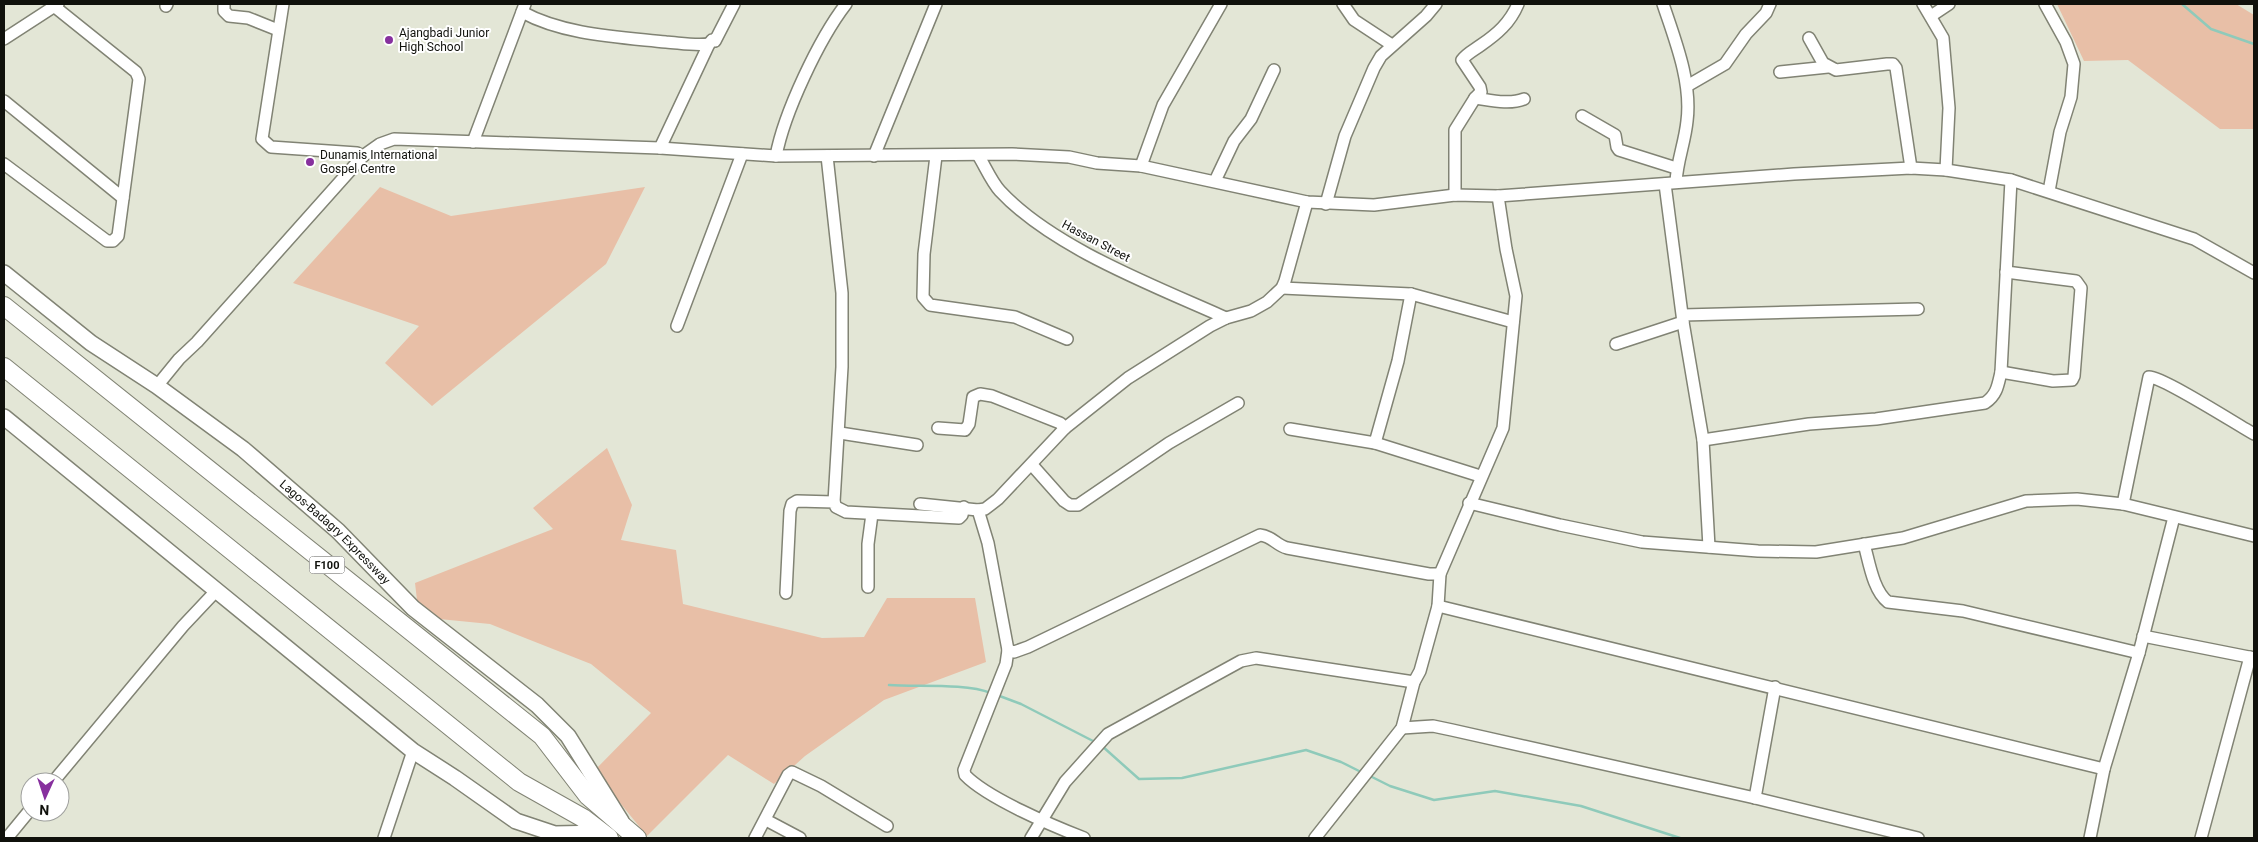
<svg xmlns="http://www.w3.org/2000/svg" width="2258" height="842" font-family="Roboto,sans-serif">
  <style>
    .green { fill: #e8bfa7 }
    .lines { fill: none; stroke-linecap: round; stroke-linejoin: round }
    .stream { stroke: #8fcaba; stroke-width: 2.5 }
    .minor-casing { stroke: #818374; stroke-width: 14 }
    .major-casing { stroke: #818374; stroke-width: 18 }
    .highway-casing { stroke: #818374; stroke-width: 20 }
    .minor { stroke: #fff; stroke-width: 11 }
    .major { stroke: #fff; stroke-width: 15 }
    .highway { stroke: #fff; stroke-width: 18 }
    .poi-dot { fill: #87309e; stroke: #fff; stroke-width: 2 }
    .labels { text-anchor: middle; stroke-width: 4; stroke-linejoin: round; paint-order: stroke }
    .shield { fill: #fff; stroke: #585855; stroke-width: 1 }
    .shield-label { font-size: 11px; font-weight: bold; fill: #10110c }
    .poi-label { font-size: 12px; fill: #10110c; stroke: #fff; text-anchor: start }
    .street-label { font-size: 12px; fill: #10110c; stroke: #fff }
  </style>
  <rect width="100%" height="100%" fill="#e3e6d6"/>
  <!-- green -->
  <g class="green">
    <path d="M2057,4H2236L2254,15V129H2220L2128,60L2084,61Z"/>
    <path d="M380,187L451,216L645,187L606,264L432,406L385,363L419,326L293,283Z"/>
    <path d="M607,448L632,505L621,540L676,550L683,604L822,638L864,637L887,598H975L986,662L884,700L805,756L774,784L728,755L647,836L594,771L651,713L591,664L490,624L419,617L415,583L553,529L533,508Z"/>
  </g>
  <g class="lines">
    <!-- stream -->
    <g class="stream">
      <path d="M2182,4L2211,29L2254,44"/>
      <path d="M889,685C918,687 965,683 991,693"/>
      <path d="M997,695L1021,704L1095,742"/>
      <path d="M1102,746L1139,779L1182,778L1306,750L1341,762L1363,773"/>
      <path d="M1368,775L1390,786L1434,800L1495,791L1581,806L1680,838"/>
    </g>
    <!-- minor casing -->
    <g class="minor-casing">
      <g id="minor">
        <path d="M224,4V11L229,16L248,18L278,30"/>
        <path d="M283,4L262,139L271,147L357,153L363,156"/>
        <path d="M1343,4L1354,20L1392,45"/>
        <path d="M1663,4C1675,40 1692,82 1687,121C1685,142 1677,161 1676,182"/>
        <path d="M1923,4L1943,38L1949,108L1946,170"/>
        <path d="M2045,4L2066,42L2074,64L2071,97L2060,132L2049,191"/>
        <path d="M166,6L167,4"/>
        <path d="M522,12C564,35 619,37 666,42C680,43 695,46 709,44"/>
        <path d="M1931,16L1949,4"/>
        <path d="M1809,38L1823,63L1836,70L1887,64H1893L1896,68L1911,168"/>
        <path d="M4,39L58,4"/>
        <path d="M1780,72L1828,67"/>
        <path d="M1687,86L1725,64L1746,34L1766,13L1770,4"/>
        <path d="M1475,98C1490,100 1509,105 1524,99"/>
        <path d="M4,101L123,198"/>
        <path d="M1582,116L1615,135L1617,147L1619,150L1676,168"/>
        <path d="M473,142L525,4"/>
        <path d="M660,148L709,44L712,40L715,41L734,4"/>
        <path d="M978,155C985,166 991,181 1000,191C1053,248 1155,286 1226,318"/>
        <path d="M776,156C784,113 819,39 846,4"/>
        <path d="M827,156L842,293V367L834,502"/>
        <path d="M874,156L936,4"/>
        <path d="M936,156L924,254L923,297L930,305L1015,317L1067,339"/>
        <path d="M4,164L107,241H113L118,236L139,79L136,72L55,7"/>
        <path d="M1141,166L1163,105L1221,4"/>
        <path d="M1215,181L1234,141L1251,119L1274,70"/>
        <path d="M1665,184L1683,322L1703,440L1709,547"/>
        <path d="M1455,195V130L1475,98L1481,92L1480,87L1462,60C1466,54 1474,50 1481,45C1497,34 1510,23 1518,4"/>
        <path d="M1326,204L1345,136L1374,68L1381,56L1426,16L1436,4"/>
        <path d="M1282,288L1411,294L1513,322"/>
        <path d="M1683,315L1918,309"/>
        <path d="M677,326L742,154"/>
        <path d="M1616,344L1683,322"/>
        <path d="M2001,372L2053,381L2072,380L2074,376L2081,288L2076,281L2006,272"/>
        <path d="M157,386L179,359L197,342L363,156L380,144L394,139L660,148L776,156L1012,154L1069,157L1097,163L1141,166L1307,202L1374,205L1455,195L1498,196L1794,174L1911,168L1946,170L2011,180L2194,239L2254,273"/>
        <path d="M938,428L965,430L969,424L973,397L980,394L992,396L1060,423L1065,428"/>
        <path d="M1290,429L1375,443L1480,476"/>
        <path d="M840,433L917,445"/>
        <path d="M1703,440L1809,424L1876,419L1985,403C1997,395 1998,385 2001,372L2011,180"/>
        <path d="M1375,443L1398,361L1411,294"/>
        <path d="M1032,465L1064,501L1070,505H1078L1169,443L1238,403"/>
        <path d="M1469,503L1560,525L1642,542L1758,551L1816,552L1903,538L2026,501L2077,499L2123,504L2254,536"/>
        <path d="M920,504L978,510L985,509L998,499L1065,428L1128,378L1210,326L1226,318L1251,311L1267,302L1282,288L1285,281L1307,202"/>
        <path d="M2123,504L2149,377C2163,377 2236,424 2254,434"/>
        <path d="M978,510L988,543L1008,650L1006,664L964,770L965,775C987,798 1053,826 1084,838"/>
        <path d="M1864,544C1869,561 1873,591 1888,602L1963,611L2139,653"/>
        <path d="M868,587V544L872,514"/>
        <path d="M786,593L790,511L792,504L797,501L834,502L836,507L846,512L959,518L962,515L964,507"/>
        <path d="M1438,606L2104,769"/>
        <path d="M2143,636L2254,658"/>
        <path d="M1008,650L1014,652L1028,647L1260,535C1272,536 1276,545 1287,548L1429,574H1440"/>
        <path d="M1402,728L1433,726L1452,730L1755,798L1918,838"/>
        <path d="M53,782L183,626L216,591"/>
        <path d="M1755,798L1775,687"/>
        <path d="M766,820L800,838"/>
        <path d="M7,838L30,810"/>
        <path d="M384,838L413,751"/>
        <path d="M755,838L788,775L792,772L821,786L887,826"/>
        <path d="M1031,838L1065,782L1108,734L1241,661L1256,658L1414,682"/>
        <path d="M1315,838L1402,728L1414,682L1420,671L1438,606L1440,574L1503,428L1516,296L1506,249L1498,196"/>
        <path d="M2090,838L2104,769L2139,653L2174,517"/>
        <path d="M2201,838L2250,657"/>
      </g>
    </g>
    <!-- major casing -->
    <g class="major-casing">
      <g id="major">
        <path id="s1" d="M4,273L91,343L157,386L243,449L338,531L413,608L537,705L568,736L621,821"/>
        <path d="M4,417L413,751L455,778L516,821L555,834L603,833"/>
      </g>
    </g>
    <!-- highway casing -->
    <g class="highway-casing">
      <g id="highway">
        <path d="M4,306L542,736L588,796L637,838"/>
        <path d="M4,367L519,782L583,818L609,838"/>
      </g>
    </g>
    <!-- minor -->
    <use href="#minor" class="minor"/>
    <!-- major -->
    <use href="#major" class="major"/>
    <!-- highway -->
    <use href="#highway" class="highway"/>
  </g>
  <!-- markers -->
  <g class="poi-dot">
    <circle cx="389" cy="40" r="5"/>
    <circle cx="310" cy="162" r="5"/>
  </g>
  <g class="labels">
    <!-- shield labels -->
    <rect class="shield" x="309.5" y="556.5" width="35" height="17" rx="4"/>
    <g class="shield-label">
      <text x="327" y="569">F100</text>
    </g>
    <!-- poi labels -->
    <g class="poi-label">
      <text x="399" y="37">Ajangbadi Junior<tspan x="399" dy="14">High School</tspan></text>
      <text x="320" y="159">Dunamis International<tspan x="320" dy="14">Gospel Centre</tspan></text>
    </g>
    <!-- street labels -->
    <g class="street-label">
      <text transform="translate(1096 241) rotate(28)" y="4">Hassan Street</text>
      <text dy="4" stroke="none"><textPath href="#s1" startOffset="421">Lagos-Badagry Expressway</textPath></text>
    </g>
  </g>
  <!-- border -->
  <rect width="2258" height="842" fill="none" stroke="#10110c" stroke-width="10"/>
  <!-- north arrow -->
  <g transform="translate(45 797) rotate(183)"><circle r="24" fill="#ffffff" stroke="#9fa09e"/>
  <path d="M0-4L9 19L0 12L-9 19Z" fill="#87309e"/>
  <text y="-8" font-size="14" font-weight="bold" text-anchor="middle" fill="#10110c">N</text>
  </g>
</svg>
